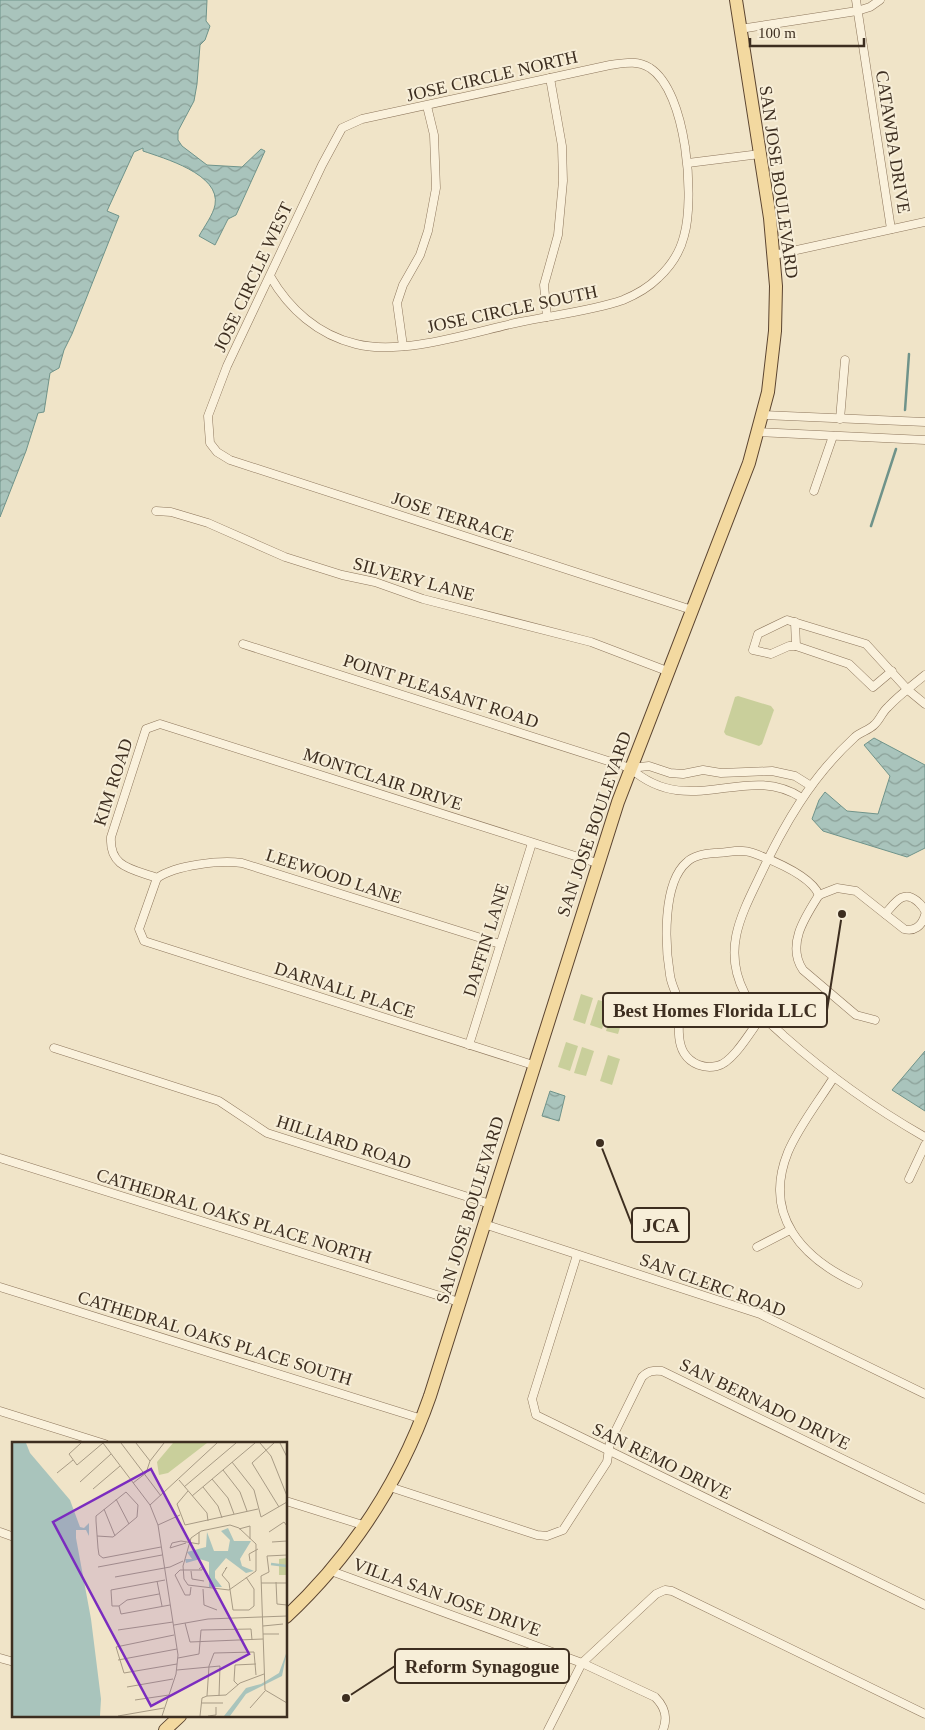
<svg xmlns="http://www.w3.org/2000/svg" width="925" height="1730" font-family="Georgia,serif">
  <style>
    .green { fill: #c9cf9b }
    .water { fill: url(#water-waves); stroke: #6f938a }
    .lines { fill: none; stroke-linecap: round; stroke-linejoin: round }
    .stream { stroke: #6f938a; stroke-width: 2.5 }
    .street-casing { stroke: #8d765c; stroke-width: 9 }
    .primary-casing { stroke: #5b4430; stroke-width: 14 }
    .street { stroke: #faf1dc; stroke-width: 8 }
    .primary { stroke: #f3d9a0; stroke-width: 12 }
    .labels { text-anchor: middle; stroke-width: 4; stroke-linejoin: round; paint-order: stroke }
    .street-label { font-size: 18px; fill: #3d2e20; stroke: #f7eed8 }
    .inset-river { fill: none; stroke: #a9c4bc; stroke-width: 2.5 }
    .inset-road { fill: none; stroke: #a89b85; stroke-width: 1 }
    .view { fill: #7b2cbf; fill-opacity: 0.15; stroke: #7b2cbf; stroke-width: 2.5 }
    .inset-edge { fill: none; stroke: #3d2e20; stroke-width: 2.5 }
    .leader { fill: none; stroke: #3d2e20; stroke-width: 2 }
    .callout-dot { fill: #3d2e20; stroke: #f7eed8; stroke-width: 2 }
    .callout { fill: #f7eed8; stroke: #3d2e20; stroke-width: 2 }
    .callout-label { font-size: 19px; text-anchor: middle; font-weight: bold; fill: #3d2e20 }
  </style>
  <defs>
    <pattern id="water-waves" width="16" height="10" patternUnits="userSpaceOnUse" patternTransform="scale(1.25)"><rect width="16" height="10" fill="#a9c4bc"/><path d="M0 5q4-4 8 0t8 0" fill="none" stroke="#8ba098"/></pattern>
  </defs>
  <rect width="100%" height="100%" fill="#f0e4c8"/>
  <!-- green -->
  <g class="green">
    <path d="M738,696L771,706L774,710L762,744L759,746L726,735L724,732L735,697Z"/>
    <path d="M581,994L593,998L585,1024L573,1020Z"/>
    <path d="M598,1000L610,1003L602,1029L590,1025Z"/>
    <path d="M614,1005L626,1009L618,1034L606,1031Z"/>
    <path d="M566,1042L578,1046L570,1071L558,1067Z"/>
    <path d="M582,1047L594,1051L586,1076L574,1073Z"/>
    <path d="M608,1055L620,1059L612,1085L600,1081Z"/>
  </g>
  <!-- water -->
  <g class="water">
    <path d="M0,0H207L206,21L210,26L205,40L200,45L197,84L194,101L178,131V140L182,146L207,165L242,167L261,149L265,151L236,215L228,219L215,245L199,236C204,227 213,215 215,205C221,174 163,158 143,151V148L134,152L107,211L119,216L72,334L64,350L59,368L50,373L44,412L38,413L26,451L0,517Z"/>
    <path d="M874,738L925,765V848L907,857L823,831L812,819L819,800L825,792L847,811L878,814L890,776L864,745Z"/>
    <path d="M925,1051V1111L892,1090Z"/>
    <path d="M550,1091L565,1096L559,1121L542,1116Z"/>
  </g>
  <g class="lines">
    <!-- stream -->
    <g class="stream">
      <path d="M905,410L909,354"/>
      <path d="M871,526L896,449"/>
    </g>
    <!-- street casing -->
    <g class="street-casing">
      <g id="street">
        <path d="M856,0L891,229"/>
        <path d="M740,29L857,11L870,7L880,0"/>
        <path d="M688,163L760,154"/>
        <path d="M774,255L925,222"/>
        <path d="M270,276C289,309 318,335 356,344C403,356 473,332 520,322C554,315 591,311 623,300C635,295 649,287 658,278C670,267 680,252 684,236C695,198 687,92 650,68C637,60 625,63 610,65L362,119L342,128L322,165L227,366L208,416L210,443L217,452L230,460L692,610"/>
        <path d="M547,317L544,285L558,235L563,181L562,146L550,78"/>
        <path d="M403,346L397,303L403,285L420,255L428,231L436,188L434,135L427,106"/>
        <path d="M763,415L925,422"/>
        <path d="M840,419L845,360"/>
        <path d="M758,432L925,440"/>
        <path d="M814,491L833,436"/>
        <path d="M156,511L171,512L208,523L285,557L342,575L375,582L423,599L591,642L667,671"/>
        <path d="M795,622L796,646"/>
        <path d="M243,644L630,768C690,821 746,761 802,798"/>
        <path d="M892,671L873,687L849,664L796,646H789L771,654L753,650L758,634L787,620L866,644L908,690L925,704"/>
        <path d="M925,675C913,685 899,695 888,707C882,712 880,720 874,725C869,730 861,732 855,737C811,777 783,826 758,880C739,919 723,952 745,994C754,1011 770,1023 784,1036C828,1075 874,1108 925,1137"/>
        <path d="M630,768L649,766L670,773L683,774L703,770L721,773L772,771L795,776L811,786"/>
        <path d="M157,878C133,869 109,868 111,837L146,729L160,724L597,863"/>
        <path d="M157,878L139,929L144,941L533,1065"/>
        <path d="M157,878C176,865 220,860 242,863L500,944"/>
        <path d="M819,895C805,917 786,945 803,970L856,1015L875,1020"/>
        <path d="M819,895L837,888L856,891L904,929C914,932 922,926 925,915"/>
        <path d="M885,914C895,903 903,889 917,901C921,905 923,906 925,911"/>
        <path d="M762,1016C752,1029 733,1063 717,1066C704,1069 691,1064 684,1053C675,1038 681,1017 678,1000C676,992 671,984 670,975C665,946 662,883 687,862C694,855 705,854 715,853C727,853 741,848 753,853C772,860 811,876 819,895"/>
        <path d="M469,1045L532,843"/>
        <path d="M54,1048L219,1101L267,1133L490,1204"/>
        <path d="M834,1077C819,1101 799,1126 788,1152C762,1216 803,1259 858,1284"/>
        <path d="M0,1158L459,1302"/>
        <path d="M909,1179L925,1145"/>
        <path d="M484,1224L760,1314L925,1394"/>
        <path d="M757,1247L790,1230"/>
        <path d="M577,1255L532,1399L536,1415L925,1605"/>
        <path d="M0,1287L422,1419"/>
        <path d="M0,1411L105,1444"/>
        <path d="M390,1487L537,1535L547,1536L563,1530L607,1462L610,1442L642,1377C648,1371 653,1370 662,1371L925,1499"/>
        <path d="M286,1501L366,1526"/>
        <path d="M0,1532L14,1537"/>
        <path d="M331,1571L582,1663L655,1697C665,1707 668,1717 663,1730"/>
        <path d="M0,1658L14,1662"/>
        <path d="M548,1730L582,1663L656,1594L665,1590L672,1591L925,1714"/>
      </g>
    </g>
    <!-- primary casing -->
    <g class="primary-casing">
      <g id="primary">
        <path d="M286,1617C353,1554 400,1482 430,1396L618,802L749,463L768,392L775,331L776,286L770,218L736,0"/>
        <path d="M165,1730L180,1716"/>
      </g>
    </g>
    <!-- street -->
    <use href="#street" class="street"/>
    <!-- primary -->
    <use href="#primary" class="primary"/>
  </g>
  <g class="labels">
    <!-- street labels -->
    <g class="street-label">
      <text transform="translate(492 76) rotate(-13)" y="6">JOSE CIRCLE NORTH</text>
      <text transform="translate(893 142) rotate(81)" y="6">CATAWBA DRIVE</text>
      <text transform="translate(779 182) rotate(82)" y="6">SAN JOSE BOULEVARD</text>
      <text transform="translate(253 277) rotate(-65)" y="6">JOSE CIRCLE WEST</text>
      <text transform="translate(512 309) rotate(-12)" y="6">JOSE CIRCLE SOUTH</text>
      <text transform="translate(453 517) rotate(18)" y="6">JOSE TERRACE</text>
      <text transform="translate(414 579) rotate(15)" y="6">SILVERY LANE</text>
      <text transform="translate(441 691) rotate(18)" y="6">POINT PLEASANT ROAD</text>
      <text transform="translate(383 779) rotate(18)" y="6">MONTCLAIR DRIVE</text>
      <text transform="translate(113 782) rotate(-72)" y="6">KIM ROAD</text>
      <text transform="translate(594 824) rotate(-71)" y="6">SAN JOSE BOULEVARD</text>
      <text transform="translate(334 876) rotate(18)" y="6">LEEWOOD LANE</text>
      <text transform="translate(486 940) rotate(-73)" y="6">DAFFIN LANE</text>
      <text transform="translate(345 990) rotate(18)" y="6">DARNALL PLACE</text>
      <text transform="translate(344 1142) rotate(18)" y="6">HILLIARD ROAD</text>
      <text transform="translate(470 1210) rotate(-73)" y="6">SAN JOSE BOULEVARD</text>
      <text transform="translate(234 1216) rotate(17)" y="6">CATHEDRAL OAKS PLACE NORTH</text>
      <text transform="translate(713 1285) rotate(20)" y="6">SAN CLERC ROAD</text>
      <text transform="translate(215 1338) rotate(17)" y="6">CATHEDRAL OAKS PLACE SOUTH</text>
      <text transform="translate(765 1404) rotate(26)" y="6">SAN BERNADO DRIVE</text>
      <text transform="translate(662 1461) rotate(26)" y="6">SAN REMO DRIVE</text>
      <text transform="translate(447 1597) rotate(20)" y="6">VILLA SAN JOSE DRIVE</text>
    </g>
  </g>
  <!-- overview -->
  <g transform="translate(12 1442)">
    <rect width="275" height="275" fill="#f0e4c8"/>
    <path d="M161,1H195L156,31L147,33L145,20ZM275,116V133H267V117Z" fill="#c9cf9b"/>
    <path d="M0,1H14L18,11L58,58L68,85L72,86L77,81V94L74,88H64V96L79,177L89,257L88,274H0ZM216,86L222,99H239L228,117L230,124L242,129L234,131L214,116L203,129V136L210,145H197V120L188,117L174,121L173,117H180L175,110L194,105L195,90L202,109H216L218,98L209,89ZM275,209L270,234L234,252L218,274H212L234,246L249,242L267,231Z" fill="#a9c4bc"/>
    <path class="inset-river" d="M259,122L275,124"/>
    <path class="inset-road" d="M69,1L57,12L65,23L91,1M91,1L138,63L146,83L166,213L164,232L150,274M109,1L149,54M124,1L138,19M248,1L259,14L275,54M262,1L240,21L267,65M268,1L275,15M220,20L242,48L249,75L275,60M211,28L228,50L235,69M45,31L61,18M200,37L216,56L222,72M167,38L195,71L196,79M68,40L99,12M121,41L134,31L138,19L152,1M172,45L224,1M191,45L206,64L210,76M81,47L108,24M176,49L165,62L173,83L246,67M180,54L243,1M104,57L117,82M138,63L205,1M92,67L103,94M146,83L168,73M218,83L227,86L244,102V129L217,148L176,143L172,137L171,124L179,96L189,89ZM227,87L238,84V97M257,90L272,80L275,84M85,94L101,95L125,75L126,63L114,50L84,74V79L86,106L87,113L91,116L149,105M260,100L275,99M174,101L158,106L160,101L169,99L187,102V90M275,113L255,114L257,130L249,134L253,248L275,261M238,119L237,112L246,107M86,125L150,113M213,127L215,125L210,133L217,141L221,168H237L242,164V147L234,135M179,129L180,137L192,139M103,135L158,125L171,119M145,139L150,164M264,140L265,162L275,163M249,141H275M179,145L178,153H173L163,133L168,128H190L191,124L187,127M191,147L192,163L205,168M107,164H100L99,148L153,138M107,164L109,172L158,163M107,164L115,158L147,152M173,181L178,200L251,197M162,183L196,177L275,174M251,184L271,182M106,188L161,180M251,192H267M162,193L104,205L112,231L165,222M166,216L187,212L189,188L239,187L240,198M106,218L165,207M165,228L208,224L207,254M226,243L222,239L223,223L244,222M115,245L161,237M195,254L197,224L202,211L242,210L244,233M195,254L214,253L228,241L252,232M123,258L157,253M190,261H211M238,266L253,249M106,274L152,266M188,274L190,256L195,254M196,274L204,273V265"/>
    <path class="view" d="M139,27L237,212L139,264L41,80Z"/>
    <rect width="275" height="275" class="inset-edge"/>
  </g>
  <!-- callouts -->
  <path class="leader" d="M842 914L827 1010M600 1143L632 1225M346 1698L395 1666"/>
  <g class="callout-dot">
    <circle cx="842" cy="914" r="5"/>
    <circle cx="600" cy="1143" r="5"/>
    <circle cx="346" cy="1698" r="5"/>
  </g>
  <g class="callout">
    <rect x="603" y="993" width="224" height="34" rx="5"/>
    <rect x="632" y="1208" width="57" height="34" rx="5"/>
    <rect x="395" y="1649" width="174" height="34" rx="5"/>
  </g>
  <g class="callout-label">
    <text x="715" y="1017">Best Homes Florida LLC</text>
    <text x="661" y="1232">JCA</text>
    <text x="482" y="1673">Reform Synagogue</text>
  </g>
  <!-- scale -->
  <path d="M750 38v8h114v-8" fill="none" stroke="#3d2e20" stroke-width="2.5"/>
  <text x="758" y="38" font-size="15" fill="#3d2e20" stroke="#f7eed8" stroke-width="4" paint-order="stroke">100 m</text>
</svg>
